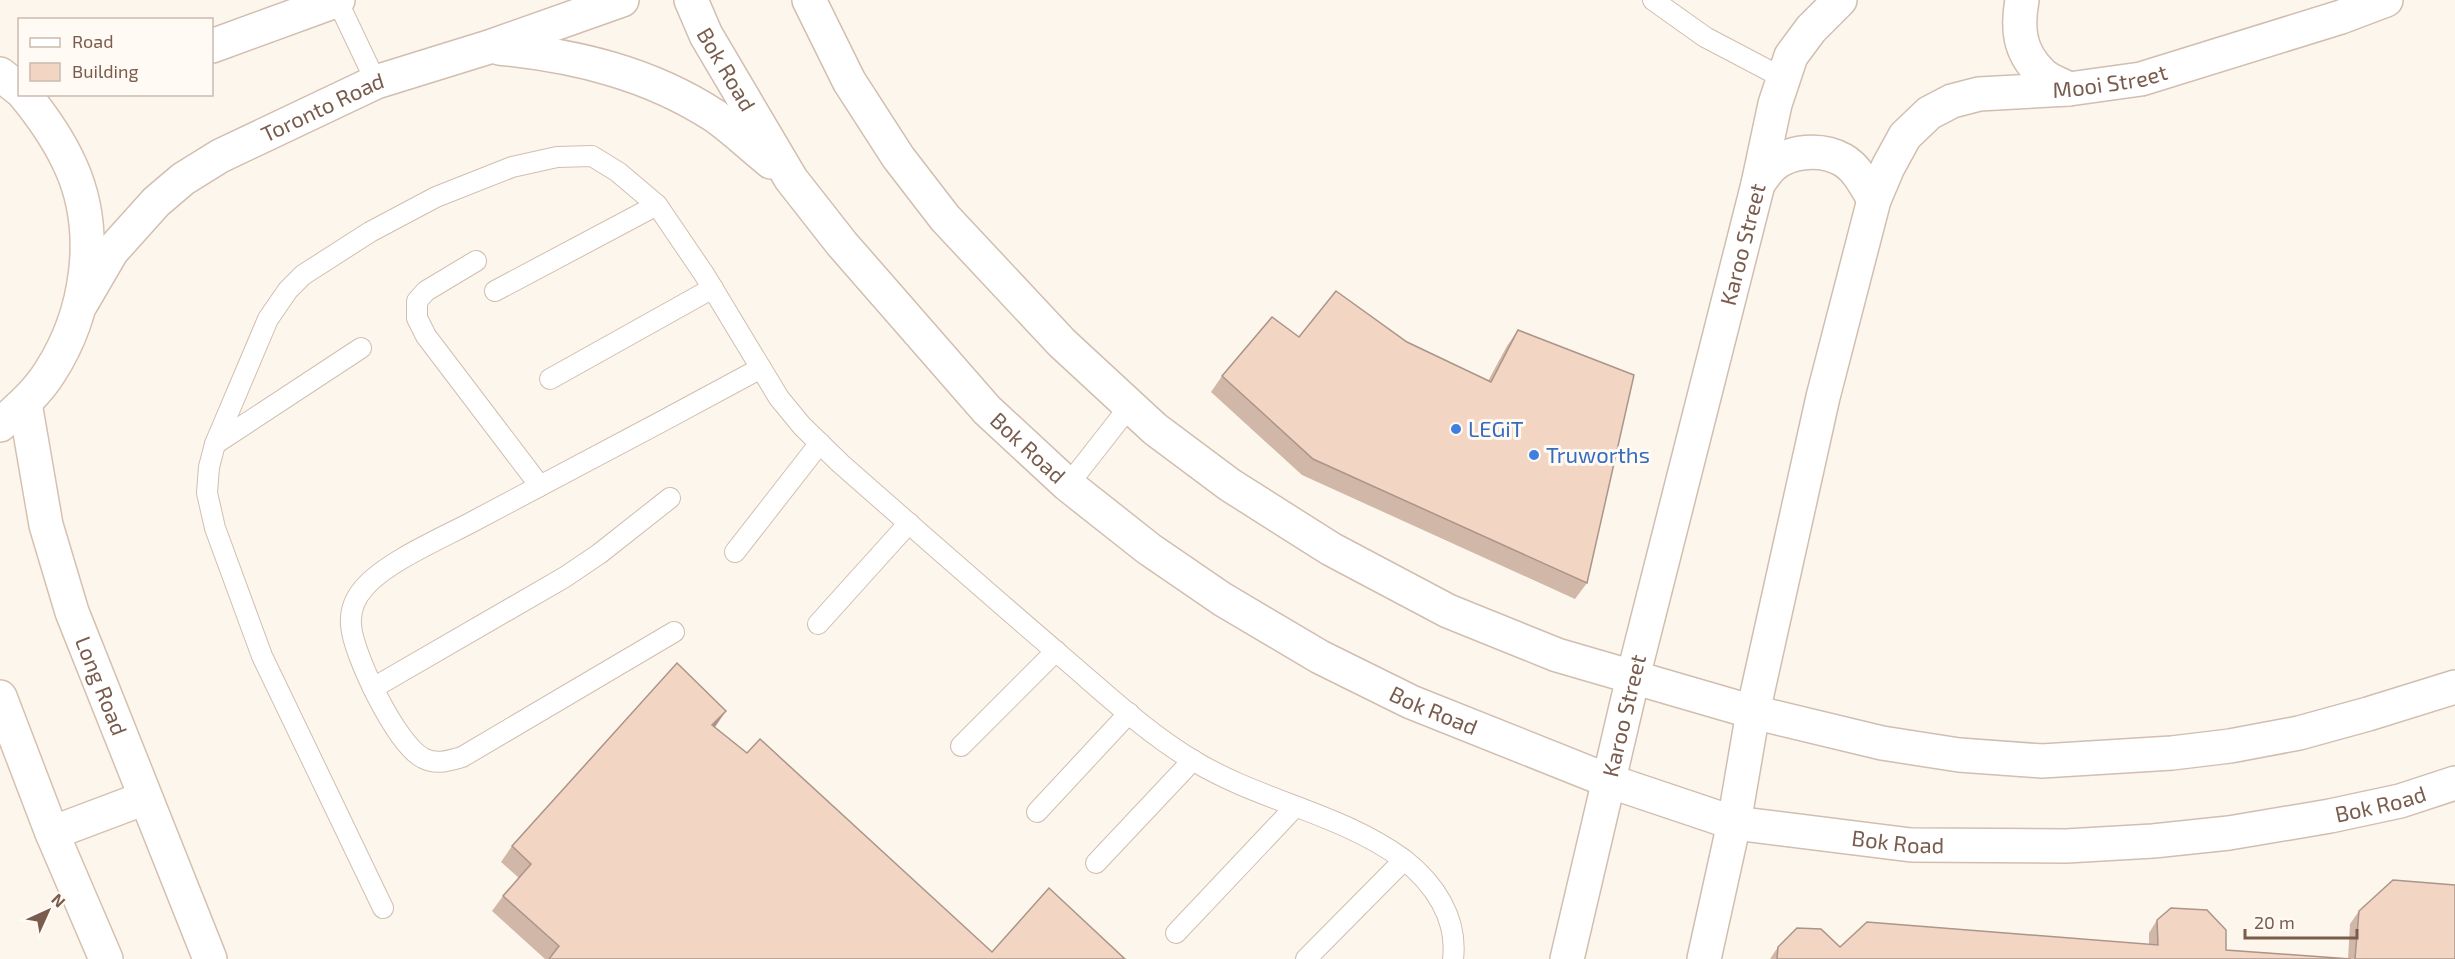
<svg xmlns="http://www.w3.org/2000/svg" width="2455" height="959" font-family="'Exo 2',sans-serif">
  <style>
    .lines { fill: none; stroke-linecap: round; stroke-linejoin: round }
    .lane-casing { stroke: #d1beb0; stroke-width: 22 }
    .street-casing { stroke: #d1beb0; stroke-width: 36 }
    .secondary-casing { stroke: #d6c0b0; stroke-width: 36 }
    .lane { stroke: #fff; stroke-width: 20 }
    .street { stroke: #fff; stroke-width: 33 }
    .secondary { stroke: #fff; stroke-width: 33 }
    .wall { fill: #d1b7a8 }
    .shaded-wall { fill: #aa9588 }
    .building { fill: #f3d5c3; stroke: #aa9588; stroke-width: 1.5 }
    .shop-dot { fill: #3f7fe0; stroke: #fffaf3; stroke-width: 2 }
    .labels { text-anchor: middle; stroke-width: 6; stroke-linejoin: round; paint-order: stroke }
    .street-label { font-size: 22px; fill: #7a5c4d; stroke: #fffaf3 }
    .shop-label { font-size: 22px; fill: #366cbe; stroke: #fffaf3; text-anchor: start }
  </style>
  <rect width="100%" height="100%" fill="#fdf6ec"/>
  <g class="lines">
    <!-- lane casing -->
    <g class="lane-casing">
      <g id="lane">
        <path d="M337,0L376,82"/>
        <path d="M1653,0L1705,37L1783,78"/>
        <path d="M476,261L426,291L417,301V318L426,336L540,486"/>
        <path d="M495,291L657,205"/>
        <path d="M550,379L713,288"/>
        <path d="M215,444L361,348"/>
        <path d="M1068,485L1129,407"/>
        <path d="M735,552L820,443"/>
        <path d="M818,624L909,523"/>
        <path d="M674,632L462,757C448,761 436,765 423,758C397,745 353,655 351,625C350,611 355,598 364,588C386,562 442,538 472,522C569,471 665,420 761,368"/>
        <path d="M373,688L565,577L599,554L670,498"/>
        <path d="M961,746L1056,651"/>
        <path d="M1037,812L1129,713"/>
        <path d="M1096,863L1193,760"/>
        <path d="M383,908L262,656L215,528L207,493L209,467L215,444L268,319L288,290L303,275L370,232L436,197L512,167L557,157L592,156L618,172L657,205L704,274L779,398L802,426L840,463C915,529 990,595 1066,660C1107,695 1147,733 1194,761C1260,801 1340,813 1403,859C1434,883 1458,918 1453,959"/>
        <path d="M1176,933L1295,807"/>
        <path d="M1306,959L1404,860"/>
      </g>
    </g>
    <!-- street casing -->
    <g class="street-casing">
      <g id="street">
        <path id="s1" d="M691,0L706,35L791,179L842,244L987,410L1068,485L1149,549L1222,599L1320,657L1411,702L1609,781L1734,823L1911,845L2066,846L2153,841L2229,833L2330,816L2400,801L2455,783"/>
        <path d="M809,0L849,81L898,157L945,218L1062,343L1155,429L1230,485L1331,549L1448,611L1557,655L1753,712L1882,743L1959,755L2042,761L2172,753L2230,746L2299,733L2368,714L2455,687"/>
        <path d="M2022,0C2017,28 2019,51 2040,72C2047,80 2060,84 2069,89"/>
        <path d="M212,46L338,0"/>
        <path d="M499,48C576,56 649,73 715,116C735,130 752,147 771,162"/>
        <path d="M1758,184C1762,178 1767,171 1772,166C1790,150 1822,148 1843,160C1857,168 1866,186 1874,200"/>
        <path id="s2" d="M81,304L112,251L156,202L183,179L220,156L376,82L489,47L622,0"/>
        <path id="s3" d="M1567,959L1633,677L1758,184L1775,104L1791,56L1811,29L1840,0"/>
        <path id="s4" d="M1704,959L1734,823L1753,712L1823,397L1874,200L1888,167L1905,136L1929,113L1952,101L1979,94L2069,89L2141,79L2341,17L2386,0"/>
      </g>
    </g>
    <!-- secondary casing -->
    <g class="secondary-casing">
      <g id="secondary">
        <path d="M0,74L20,90"/>
        <path id="s5" d="M25,403L46,525L72,612L210,959"/>
        <path d="M0,425C18,409 37,393 50,372C88,313 100,232 71,167C59,140 43,117 24,94"/>
        <path d="M0,697L52,833L106,959"/>
        <path d="M52,833L145,798"/>
      </g>
    </g>
    <!-- lane -->
    <use href="#lane" class="lane"/>
    <!-- street -->
    <use href="#street" class="street"/>
    <!-- secondary -->
    <use href="#secondary" class="secondary"/>
  </g>
  <!-- wall -->
  <g class="wall">
    <path d="M1518,330L1587,583L1575,599L1302,475L1211,392L1222,376L1299,337L1407,342L1488,381L1507,346Z"/>
    <path d="M714,727L992,952L1125,959H545L492,911L503,896L519,878L501,862L512,846Z"/>
    <path d="M2359,911L2455,959H1770L1778,947H1840L2149,944V933L2157,920L2226,950L2348,959L2350,924Z"/>
  </g>
  <!-- shaded-wall -->
  <path class="shaded-wall" d="M726,711L715,727L701,741L712,725Z"/>
  <!-- building -->
  <g class="building">
    <path d="M1336,291L1407,342L1491,382L1518,330L1634,375L1587,583L1313,459L1222,376L1272,317L1299,337Z"/>
    <path d="M677,663L726,711L712,725L747,753L760,739L992,952L1049,888L1125,959H549L559,946L503,896L531,864L512,846Z"/>
    <path d="M2393,880L2455,885V959H2355L2359,911Z"/>
    <path d="M2171,908L2207,910L2226,930V950L2351,959H1777L1778,947L1797,928L1821,929L1840,947L1867,922L2158,945L2157,920Z"/>
  </g>
  <!-- markers -->
  <g class="shop-dot">
    <circle cx="1456" cy="429" r="6"/>
    <circle cx="1534" cy="455" r="6"/>
  </g>
  <g class="labels">
    <!-- street labels -->
    <g class="street-label">
      <text dy="8" stroke="none"><textPath href="#s1" startOffset="78">Bok Road</textPath></text>
      <text dy="8" stroke="none"><textPath href="#s4" startOffset="1068">Mooi Street</textPath></text>
      <text dy="8" stroke="none"><textPath href="#s2" startOffset="320">Toronto Road</textPath></text>
      <text dy="8" stroke="none"><textPath href="#s3" startOffset="736">Karoo Street</textPath></text>
      <text dy="8" stroke="none"><textPath href="#s1" startOffset="564">Bok Road</textPath></text>
      <text dy="8" stroke="none"><textPath href="#s5" startOffset="294">Long Road</textPath></text>
      <text dy="8" stroke="none"><textPath href="#s1" startOffset="1050">Bok Road</textPath></text>
      <text dy="8" stroke="none"><textPath href="#s3" startOffset="250">Karoo Street</textPath></text>
      <text dy="8" stroke="none"><textPath href="#s1" startOffset="2022">Bok Road</textPath></text>
      <text dy="8" stroke="none"><textPath href="#s1" startOffset="1536">Bok Road</textPath></text>
    </g>
    <!-- shop labels -->
    <g class="shop-label">
      <text x="1468" y="437">LEGiT</text>
      <text x="1546" y="463">Truworths</text>
    </g>
  </g>
  <!-- legend -->
  <rect x="18" y="18" width="195" height="78" fill="#fffaf3" stroke="#cabbb1" stroke-width="1.5"/>
  <rect x="30" y="38" width="30" height="9" fill="#ffffff" stroke="#cabbb1" stroke-width="1.5"/>
  <text x="72" y="48" font-size="18" fill="#7a5c4d">Road</text>
  <rect x="30" y="63" width="30" height="18" fill="#f3d5c3" stroke="#cabbb1" stroke-width="1.5"/>
  <text x="72" y="78" font-size="18" fill="#7a5c4d">Building</text>
  <!-- north arrow -->
  <g transform="translate(48 911) rotate(45)" stroke="#fffaf3" stroke-width="4.5" paint-order="stroke">
  <path d="M0-4.5L10 22L0 15L-10 22Z" fill="#7a5c4d"/>
  <text y="-9" font-size="16" font-weight="bold" text-anchor="middle" fill="#7a5c4d">N</text>
  </g>
  <!-- scale -->
  <path d="M2245 929v9h112v-9" fill="none" stroke="#7a5c4d" stroke-width="3"/>
  <text x="2254" y="929" font-size="18" fill="#7a5c4d" stroke="#fffaf3" stroke-width="4.5" paint-order="stroke">20 m</text>
</svg>
